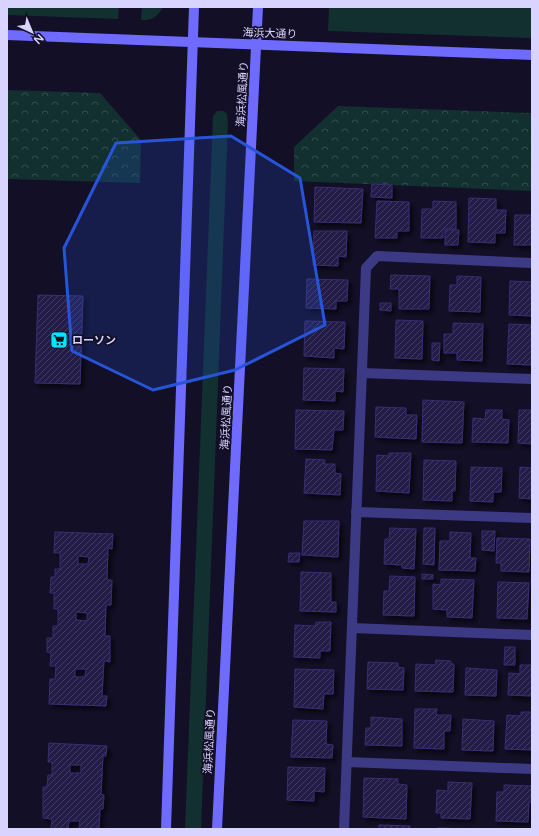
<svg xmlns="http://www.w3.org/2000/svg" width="539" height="836" font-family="'Varela Round','Noto Sans JP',sans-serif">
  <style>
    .grass { fill: #12302f }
    .forest { fill: url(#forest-crowns) }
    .building { fill: url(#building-hatch); stroke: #3b2d73; fill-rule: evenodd; filter: url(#shadow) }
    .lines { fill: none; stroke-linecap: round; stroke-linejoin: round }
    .street { stroke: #3d3a85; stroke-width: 10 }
    .secondary { stroke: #6f6bff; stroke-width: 10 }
    .marked { fill: #2655da; fill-opacity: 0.2; stroke: #2655da; stroke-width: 3; stroke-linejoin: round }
    .labels { text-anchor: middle; stroke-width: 3.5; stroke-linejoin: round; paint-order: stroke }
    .street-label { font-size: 11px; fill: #d9d4ff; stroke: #130f26 }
    .poi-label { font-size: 11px; font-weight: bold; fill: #d9d4ff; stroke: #130f26; text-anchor: start }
  </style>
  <defs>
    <pattern id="forest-crowns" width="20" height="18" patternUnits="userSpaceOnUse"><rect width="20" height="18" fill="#12302f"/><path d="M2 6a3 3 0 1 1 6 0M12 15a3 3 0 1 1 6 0" fill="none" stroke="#344d4e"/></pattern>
    <pattern id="building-hatch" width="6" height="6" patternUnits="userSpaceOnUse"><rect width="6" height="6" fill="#241b47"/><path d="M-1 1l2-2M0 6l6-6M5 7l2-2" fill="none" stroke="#433b63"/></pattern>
    <filter id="shadow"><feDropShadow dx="3.5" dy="3.5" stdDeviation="2" flood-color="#0009"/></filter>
  </defs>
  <rect width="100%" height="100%" fill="#130f26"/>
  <!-- grass -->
  <g class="grass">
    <path d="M7,7H119L118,19L7,15Z"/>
    <path d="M142,7H163C158,16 152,21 141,20Z"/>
    <path d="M329,7H532V38L328,31Z"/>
    <path d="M217,111H224L227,114L228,121L201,829H185L213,116Z"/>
  </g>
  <!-- forest -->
  <g class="forest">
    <path d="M7,90L100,93L141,140L140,183L7,179Z"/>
    <path d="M338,106L532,113V191L294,181V147Z"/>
  </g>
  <!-- building -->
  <g class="building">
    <path d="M372,184L392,185V198L371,197Z"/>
    <path d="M315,187L363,189L361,223L314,222Z"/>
    <path d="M469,198L496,199V210H506L505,233H495V243L468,242Z"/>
    <path d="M377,201L409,202V231H397V238H375Z"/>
    <path d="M433,201L456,202V229H443V238H421L422,209H433Z"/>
    <path d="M515,215H532V245H514Z"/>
    <path d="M445,230H459L458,245H445Z"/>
    <path d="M314,231H347L346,257L338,256V266L313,265Z"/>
    <path d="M391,275L430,276L429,309H399V289H390Z"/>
    <path d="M457,276L481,277L480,312L449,311L450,285H457Z"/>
    <path d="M307,279L348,280L347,301H336V309L306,308Z"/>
    <path d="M510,281L532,282V316L509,315Z"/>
    <path d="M38,295L83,296L80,384L35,383Z"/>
    <path d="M380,303H391V311L380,310Z"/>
    <path d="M396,320L423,321L422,359L395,358Z"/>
    <path d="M305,321L345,322L344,349L334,348V358L304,356Z"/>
    <path d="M453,323L483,324L482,361L457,360V353H444V334H453Z"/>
    <path d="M509,324L532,325V365L507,364Z"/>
    <path d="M432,343H440L439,361L432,360Z"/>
    <path d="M304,368L344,369L343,392L335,391V401L303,400Z"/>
    <path d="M423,400L464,402L462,443L422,442Z"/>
    <path d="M376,407L406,408V415H417L416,439L375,437Z"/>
    <path d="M296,410L344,411L343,430H334L332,450L295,449Z"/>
    <path d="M486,410H502V419L509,420L508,443L472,442L473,418L485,419Z"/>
    <path d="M519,410H532V444L518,443Z"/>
    <path d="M389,453H411L409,493L376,491L377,455L389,456Z"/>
    <path d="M306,459L325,460L324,464H335V473L341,474L340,495L304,493Z"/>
    <path d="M424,460L456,461L455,491H452V501L423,500Z"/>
    <path d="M471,467L502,468L501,492H493V502L470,501Z"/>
    <path d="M520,467L532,468V499L519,498Z"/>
    <path d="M304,521H339L338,557L302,555Z"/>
    <path d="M390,528L416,529L414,569L402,568V565L384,564L385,539H389Z"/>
    <path d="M424,528H435L434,565L423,564Z"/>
    <path d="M482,531H495L494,551L482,550Z"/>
    <path d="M55,532L113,534L112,549L108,548L107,580H112L111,605H106L105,636H110V662L104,661L102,696H107L106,706L49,704L50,679H55L56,666H50L51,653L47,652V638H53V626H58V609H54V593H50L51,577H55V569H60V553H54ZM78,556L89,557L88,564H78ZM76,612L87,613V621L76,620ZM75,669H86L85,677H75Z"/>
    <path d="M450,532L471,533L470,558H476L475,571L439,570L440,541H450Z"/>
    <path d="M497,538L530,539L529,572L501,571V563H496Z"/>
    <path d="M289,553H300L299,562H288Z"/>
    <path d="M301,572L331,573V602H336V612L300,611Z"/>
    <path d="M422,574L433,575V579H422Z"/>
    <path d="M390,576L415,577L414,616L383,615L384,591H389Z"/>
    <path d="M441,579L474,580L472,618L447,617V610L433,609V584L441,585Z"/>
    <path d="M498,582L529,583L527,619L497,618Z"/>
    <path d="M316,622H331L330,651H320V658L294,657L295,625L315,626Z"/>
    <path d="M505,647H515V665H504Z"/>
    <path d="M436,660L451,661V664H454L453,692L415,691L416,664L435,665Z"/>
    <path d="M368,662L398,663V667L404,668L403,690L367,689Z"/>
    <path d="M520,665H532V696L508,695L509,673L520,674Z"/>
    <path d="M466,668L497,670L496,696L465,695Z"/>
    <path d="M295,669L334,670L333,694H324L323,709L294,707Z"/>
    <path d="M415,709H437L436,715H451L450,731H444V749L414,748Z"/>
    <path d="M521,712H532V750L505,749L507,715L521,716Z"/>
    <path d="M371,717L402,719V746L365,745L366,728H371Z"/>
    <path d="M463,719L494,721L493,751L462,750Z"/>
    <path d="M293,720L327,721L326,744L333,745L332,758L291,757Z"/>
    <path d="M49,743L107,746L106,756H103L101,794L104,795L103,809H100L99,829H79L80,821H69L68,829H51L52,819L43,818V787H47L48,775H52V762H48ZM70,765H81V773H70Z"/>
    <path d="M288,767L325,768L324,792L314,791V801L287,800Z"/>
    <path d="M364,778L398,779V784L407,785L406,819L363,817Z"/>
    <path d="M448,782L472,783L470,819L441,818V813H436L437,790L448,791Z"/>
    <path d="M504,785L532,786V802H529L528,822L496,821L497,792H504Z"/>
    <path d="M379,825L410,826V829H379Z"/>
    <path d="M437,828H441L469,829H437Z"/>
  </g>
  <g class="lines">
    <!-- street -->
    <g class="street">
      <path d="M362,373L532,379"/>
      <path d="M356,512L532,518"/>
      <path d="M352,628L532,635"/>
      <path d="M347,762L532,769"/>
      <path d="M344,829L366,268L377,256L532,263"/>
    </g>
    <!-- secondary -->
    <g class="secondary">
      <path d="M7,35L532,55"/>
      <path d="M166,829L194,7"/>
      <path d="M217,829L258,7"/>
    </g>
  </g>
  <!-- marked area -->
  <path class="marked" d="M231,136L300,178L325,325L235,370L153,390L72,351L64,248L116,143Z"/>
  <!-- icons -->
  <defs>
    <g id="supermarket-square" transform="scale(0.9)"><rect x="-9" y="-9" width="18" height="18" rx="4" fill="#00e5ff" stroke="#130f26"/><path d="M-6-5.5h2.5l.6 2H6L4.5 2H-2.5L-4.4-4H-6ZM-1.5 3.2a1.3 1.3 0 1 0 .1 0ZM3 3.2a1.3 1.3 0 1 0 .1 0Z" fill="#111"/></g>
  </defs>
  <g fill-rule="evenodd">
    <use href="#supermarket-square" x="59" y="340"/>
  </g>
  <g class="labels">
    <!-- street labels -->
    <g class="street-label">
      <text transform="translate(270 33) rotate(2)" y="4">海浜大通り</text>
      <text transform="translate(242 94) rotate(-87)" y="4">海浜松風通り</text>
      <text transform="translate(226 417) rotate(-87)" y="4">海浜松風通り</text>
      <text transform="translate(209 741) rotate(-87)" y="4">海浜松風通り</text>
    </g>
    <!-- poi labels -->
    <g class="poi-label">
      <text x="72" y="344">ローソン</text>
    </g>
  </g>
  <!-- border -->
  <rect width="539" height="836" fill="none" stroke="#d9d4ff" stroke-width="16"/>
  <!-- north arrow -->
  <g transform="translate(32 32) rotate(136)" stroke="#130f26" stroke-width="3" paint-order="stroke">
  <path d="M0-3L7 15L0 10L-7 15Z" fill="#d9d4ff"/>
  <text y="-6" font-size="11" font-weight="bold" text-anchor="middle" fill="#d9d4ff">N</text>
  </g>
</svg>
